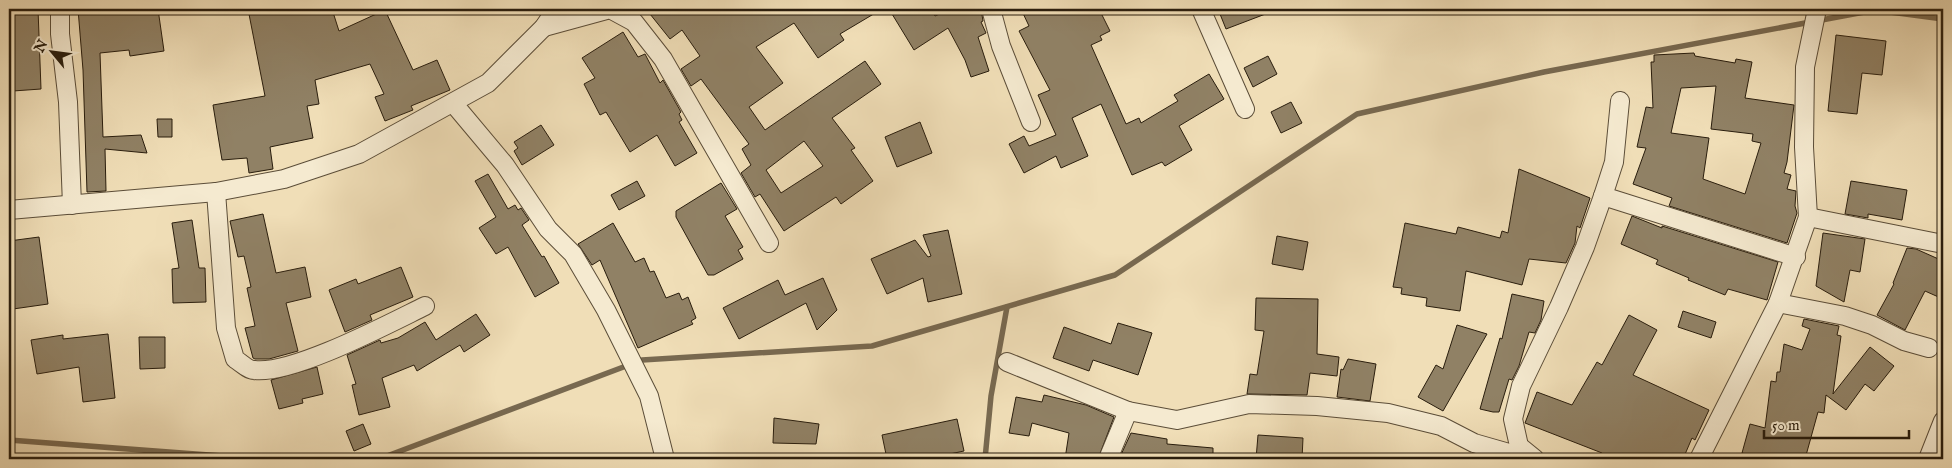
<svg xmlns="http://www.w3.org/2000/svg" width="1952" height="468" font-family="'IM FELL English',serif">
  <style>
    .lines { fill: none; stroke-linecap: round; stroke-linejoin: round }
    .stream { stroke: #786950; stroke-width: 5.5 }
    .building { fill: #908165; stroke: #291d0d; fill-rule: evenodd }
    .minor-casing { stroke: #5b4d38; stroke-width: 20 }
    .minor { stroke: #f5ead0; stroke-width: 18 }
  </style>
  <rect width="100%" height="100%" fill="#f0deb7"/>
  <filter id="stains"><feTurbulence type="fractalNoise" baseFrequency=".004" numOctaves="4"/><feColorMatrix values="0 0 0 0 .2 0 0 0 0 .09 0 0 0 0 .02 0 0 0 .5 -.17"/></filter>
  <radialGradient id="worn" r=".72"><stop offset=".6" stop-color="#630" stop-opacity="0"/><stop offset="1" stop-color="#630" stop-opacity=".3"/></radialGradient>
  <g class="lines">
    <!-- stream -->
    <g class="stream">
      <path d="M9,440L261,459"/>
      <path d="M379,459L642,360L872,346L1115,275L1357,114L1544,72L1875,10L1943,19"/>
      <path d="M985,459L991,396L1007,307"/>
    </g>
  </g>
  <!-- building -->
  <g class="building">
    <path d="M11,9H38L41,89L13,91Z"/>
    <path d="M78,9H158L164,51L130,56L129,50L100,53L103,137L141,135L147,153L105,149L106,191L87,192L83,70Z"/>
    <path d="M248,9H332L339,31L385,10L413,70L437,60L450,90L411,106L413,110L385,121L375,97L384,94L370,64L315,80L319,104L307,106L313,138L270,147L273,169L249,173L247,158L222,160L213,105L265,96Z"/>
    <path d="M646,9H882L840,34L844,40L818,58L794,23L756,47L783,83L749,107L765,130L865,61L881,84L832,118L855,148L851,150L873,181L841,204L836,197L784,231L760,194L755,197L741,173L751,165L742,149L749,144L701,79L691,86L681,69L700,56L682,30L670,39ZM804,141L823,166L781,193L766,170Z"/>
    <path d="M889,9H931L935,16L950,9H981L983,21L981,22L986,33L978,37L989,71L971,77L965,60L948,28L914,50Z"/>
    <path d="M1021,9H1099L1110,31L1100,36L1102,40L1091,45L1126,124L1139,118L1141,123L1178,101L1174,95L1209,74L1224,99L1179,126L1192,150L1165,166L1162,162L1132,175L1101,104L1072,118L1088,156L1061,168L1056,156L1024,173L1009,144L1024,136L1029,146L1056,135L1038,95L1050,90L1019,31L1029,26Z"/>
    <path d="M1218,9H1276V10L1226,29Z"/>
    <path d="M623,32L638,57L645,54L660,83L663,80L681,112L679,114L682,120L679,122L697,153L675,166L657,135L630,152L606,112L600,115L584,84L595,78L582,58Z"/>
    <path d="M1836,35L1886,41L1882,75L1862,73L1857,114L1828,111Z"/>
    <path d="M1694,53L1695,56L1735,63L1736,59L1752,62L1745,98L1794,105L1787,162L1784,173L1791,175L1787,189L1796,191L1795,206L1797,213L1787,243L1669,206L1672,198L1633,184L1646,148L1637,147L1646,107L1653,108L1651,62H1654V55ZM1716,86L1711,129L1753,134L1752,141L1761,143L1745,194L1703,179L1709,138L1671,133L1681,88Z"/>
    <path d="M1268,56L1277,74L1253,87L1244,68Z"/>
    <path d="M1291,102L1302,123L1281,133L1271,112Z"/>
    <path d="M157,119H172V137H158Z"/>
    <path d="M920,122L932,153L897,167L885,137Z"/>
    <path d="M541,125L554,145L522,165L514,151L518,148L514,142Z"/>
    <path d="M1519,169L1590,198L1580,228L1577,226L1575,243L1566,263L1529,259L1522,285L1466,271L1460,311L1426,306L1427,298L1401,294L1402,288L1393,287L1405,223L1456,234L1458,227L1500,238L1502,231L1508,233Z"/>
    <path d="M488,174L508,209L515,205L518,210L521,208L529,220L522,225L542,257L544,256L559,283L535,297L508,247L496,254L479,228L496,217L475,181Z"/>
    <path d="M637,181L645,196L619,210L611,195Z"/>
    <path d="M1851,181L1907,190L1902,220L1868,214V218L1845,214Z"/>
    <path d="M721,183L737,209L725,216L743,247L738,250L743,259L714,275H708L676,217V211Z"/>
    <path d="M263,214L276,273L305,267L311,297L286,303L298,351L269,359H255L253,358L245,328L255,326L247,288L251,287L244,256L238,257L230,221Z"/>
    <path d="M1632,216L1662,228V226L1778,262L1767,300L1728,289L1725,295L1688,280L1689,278L1656,264L1658,260L1621,244Z"/>
    <path d="M192,220L199,268H205L206,302L173,303L172,269L179,268L172,223Z"/>
    <path d="M613,223L635,262L644,258L650,272L654,271L666,298L679,293L682,300L688,297L696,318L691,321L693,324L638,348L600,260L592,265L578,244Z"/>
    <path d="M948,230L962,294L928,302L923,278L887,294L871,259L915,240L928,257L931,256L923,235Z"/>
    <path d="M1823,233L1865,239L1860,272L1850,270L1844,302L1816,286Z"/>
    <path d="M1277,236L1308,242L1303,270L1272,264Z"/>
    <path d="M39,237L48,304L13,309L9,277V241Z"/>
    <path d="M1907,248L1916,249L1943,261V299L1925,291L1905,330L1877,315L1894,284L1893,283Z"/>
    <path d="M401,267L413,297L370,315L372,320L345,332L329,290L356,279L358,284Z"/>
    <path d="M823,278L837,310L817,330L806,303L739,339L723,308L778,280L785,295Z"/>
    <path d="M1512,294L1544,301L1541,320L1535,333L1529,332L1519,366L1512,380L1509,379L1499,412H1493L1480,409L1500,338L1502,339Z"/>
    <path d="M1256,298L1318,299L1317,354L1339,357L1337,376L1310,373L1307,395L1247,394L1250,374L1257,375L1264,331L1255,330Z"/>
    <path d="M1683,311L1716,322L1711,338L1678,327Z"/>
    <path d="M476,314L490,335L464,352L460,345L417,371L414,365L382,378L390,407L359,415L352,385L356,384L347,355L380,340L381,343L398,338L425,322L436,340Z"/>
    <path d="M1629,315L1657,330L1633,375L1709,410L1695,440L1692,438L1683,459H1640L1628,454L1626,459H1600L1602,453L1525,423L1537,392L1572,405L1597,362L1602,365Z"/>
    <path d="M1804,319L1839,326L1837,335L1841,336L1833,394L1870,347L1894,366L1874,391L1865,384L1846,410L1826,395L1824,413L1818,412L1805,459H1766L1742,453L1750,424L1765,428L1771,381L1776,382L1777,372H1780L1784,344L1802,350L1810,329L1802,326Z"/>
    <path d="M1118,323L1152,333L1138,375L1093,360L1089,371L1053,358L1064,327L1111,344Z"/>
    <path d="M1457,325L1487,334L1443,411L1418,397L1436,365L1443,369Z"/>
    <path d="M108,334L115,398L83,402L79,367L37,374L31,340L63,335V339Z"/>
    <path d="M139,337H165V368L140,369Z"/>
    <path d="M1348,359L1376,364L1370,401L1337,397L1341,369L1343,370Z"/>
    <path d="M317,367L323,394L302,399L303,403L279,409L271,380Z"/>
    <path d="M1044,395L1086,405L1114,417L1098,459H1065L1069,433L1032,423L1029,436L1009,433L1016,397L1042,402Z"/>
    <path d="M774,418L819,424L816,444L773,443Z"/>
    <path d="M957,419L964,451L926,459H887L882,435Z"/>
    <path d="M363,424L371,444L354,451L346,431Z"/>
    <path d="M1131,433L1167,439V444L1213,448V459H1119Z"/>
    <path d="M1258,435L1303,438L1302,459H1256Z"/>
  </g>
  <g class="lines">
    <!-- minor casing -->
    <g class="minor-casing">
      <g id="minor">
        <path d="M60,9V34L68,102L72,205"/>
        <path d="M991,9L1001,46L1031,122"/>
        <path d="M1201,9L1245,109"/>
        <path d="M544,27L610,9L634,22L663,59L769,243"/>
        <path d="M453,103L505,165L548,229L573,254L606,310L649,396L665,459"/>
        <path d="M216,192L226,328L235,359C240,362 248,370 254,370C292,375 388,324 425,306"/>
        <path d="M1603,196L1796,257"/>
        <path d="M9,210L216,192L284,179L359,154L488,83L544,27L556,9"/>
        <path d="M1808,217L1943,244"/>
        <path d="M1778,303L1845,316L1872,325L1904,341L1929,348"/>
        <path d="M1007,362L1128,411L1177,420L1249,404L1317,406L1388,413L1441,426L1474,443L1530,459"/>
        <path d="M1108,459L1128,411"/>
        <path d="M1535,459L1519,446L1513,419L1521,386L1559,307L1585,247L1603,196L1614,162L1620,101"/>
        <path d="M1699,459L1778,303L1808,217L1804,147L1805,67L1817,9"/>
        <path d="M1928,459L1943,421"/>
      </g>
    </g>
    <!-- minor -->
    <use href="#minor" class="minor"/>
  </g>
  <!-- margin -->
  <rect width="1952" height="468" fill="none" stroke="#f0deb7" stroke-width="30"/>
  <rect x="10" y="10" width="1932" height="448" fill="none" stroke="#291d0d" stroke-width="2.5"/>
  <rect x="15" y="15" width="1922" height="438" fill="none" stroke="#291d0d"/>
  <!-- north arrow -->
  <g transform="translate(52 52) rotate(299)" stroke="#f5ead0" stroke-width="4" paint-order="stroke">
  <path d="M0-4L9 19L0 12L-9 19Z" fill="#291d0d"/>
  <text y="-8" font-size="14" font-weight="bold" text-anchor="middle" fill="#291d0d">N</text>
  </g>
  <!-- scale -->
  <path d="M1764 430v8h145v-8" fill="none" stroke="#291d0d" stroke-width="2.5"/>
  <text x="1772" y="430" font-size="15" fill="#291d0d" stroke="#f5ead0" stroke-width="4" paint-order="stroke">50 m</text>
  <rect width="100%" height="100%" filter="url(#stains)"/>
  <rect width="100%" height="100%" fill="url(#worn)"/>
</svg>
